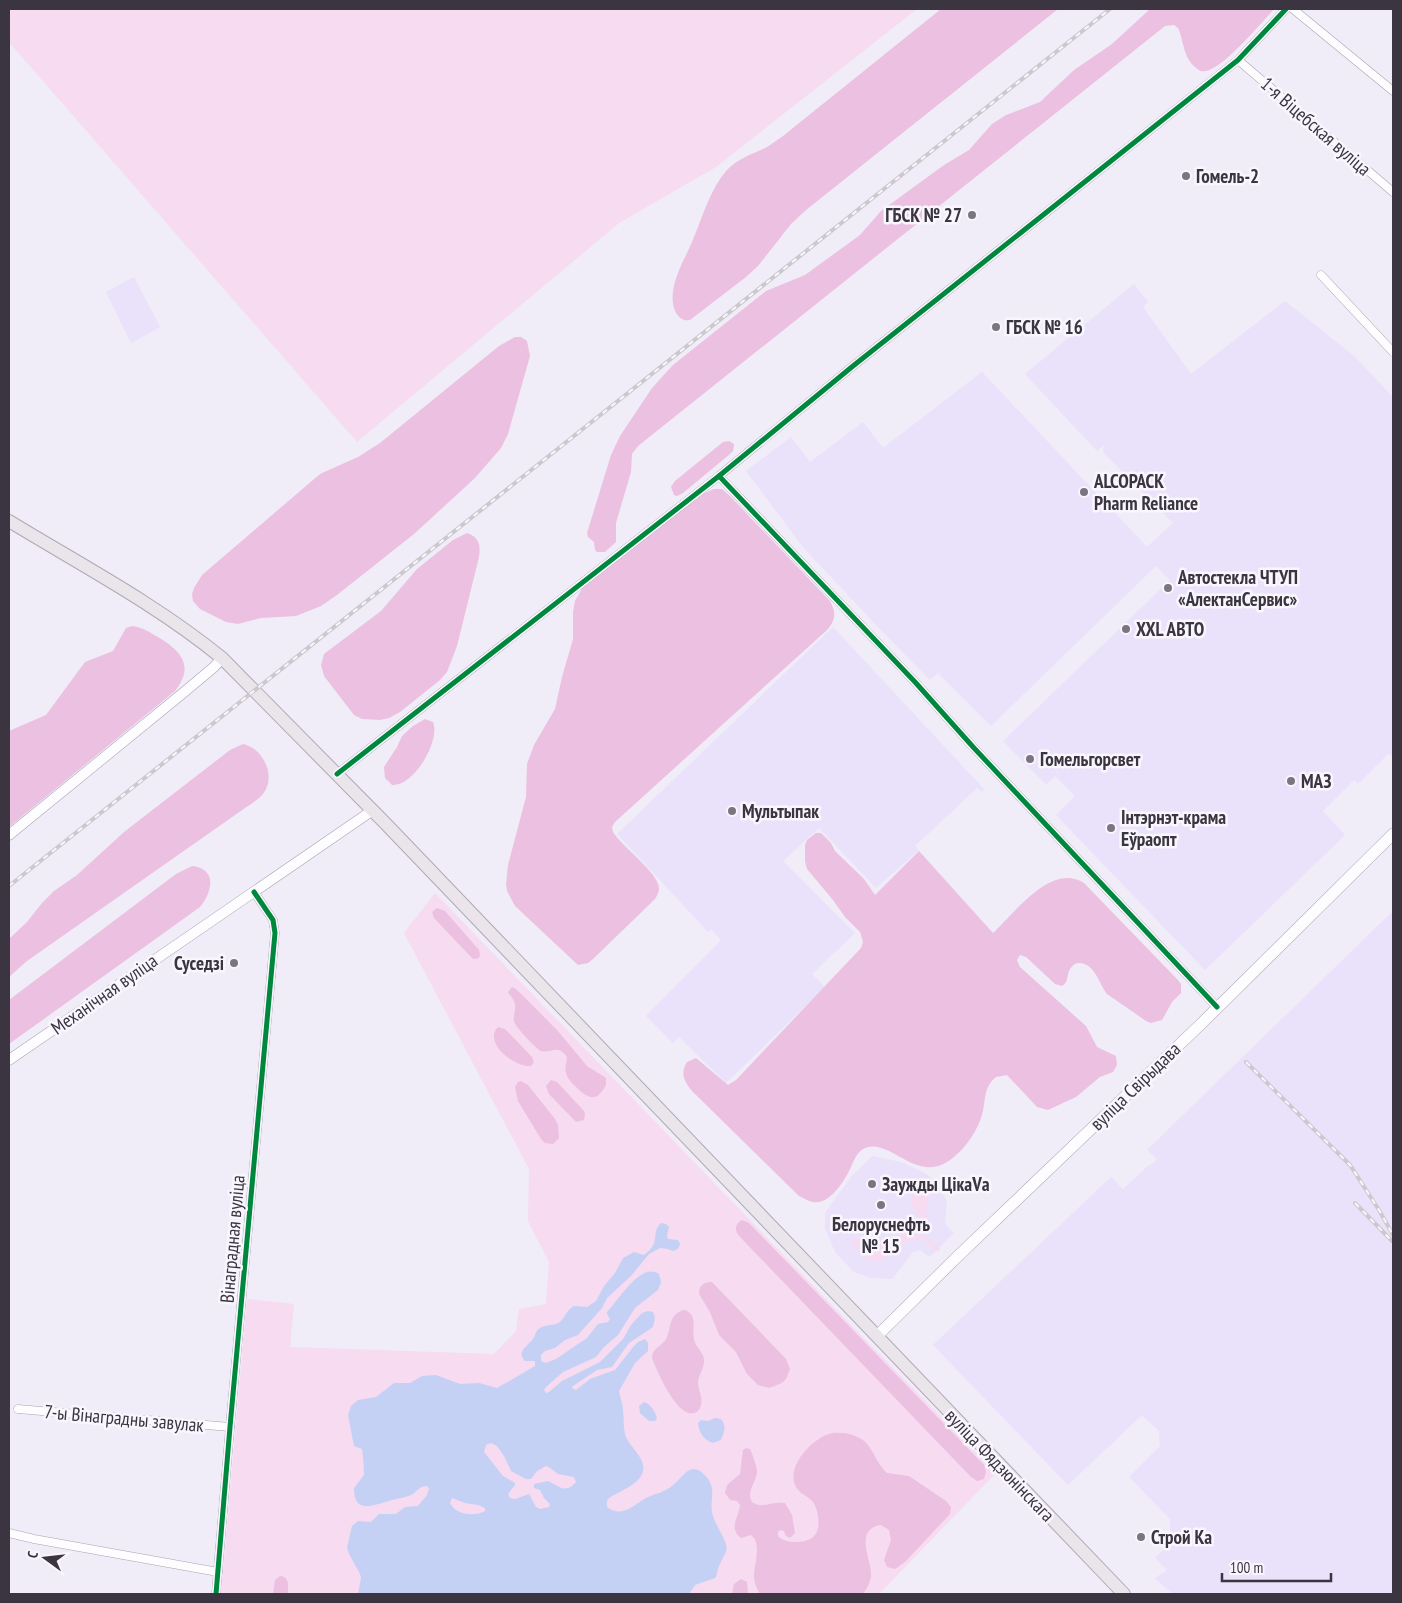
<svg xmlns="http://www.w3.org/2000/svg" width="1402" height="1603" font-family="'PT Sans Narrow',sans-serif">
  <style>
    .built { fill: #eae1fa }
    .green { fill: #f6dbf1 }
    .forest { fill: #ecc0e1 }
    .water { fill: #c5d1f4; fill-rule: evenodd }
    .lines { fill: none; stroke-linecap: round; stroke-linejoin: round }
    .minor-casing { stroke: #a9a5b0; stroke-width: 9 }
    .tertiary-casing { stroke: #a9a5b0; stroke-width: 11 }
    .secondary-casing { stroke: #a9a5b0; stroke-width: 12 }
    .primary-casing { stroke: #b1a8b7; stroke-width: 14 }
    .minor { stroke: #fdfcfe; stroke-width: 8 }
    .tertiary { stroke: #fdfcfe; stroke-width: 10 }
    .secondary { stroke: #fdfcfe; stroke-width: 11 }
    .primary { stroke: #eae5eb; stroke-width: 12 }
    .rail-casing { stroke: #cbc9cd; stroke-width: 4 }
    .rail { stroke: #f9f7fd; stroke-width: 2; stroke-dasharray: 5.5; stroke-linecap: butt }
    .cycleway-casing { stroke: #f9f7fd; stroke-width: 8 }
    .cycleway { stroke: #00873e; stroke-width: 5 }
    .poi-dot { fill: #7a7581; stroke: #f9f7fd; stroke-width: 2 }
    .labels { text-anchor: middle; stroke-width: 5; stroke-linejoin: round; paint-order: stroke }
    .street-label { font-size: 19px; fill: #3a3541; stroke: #f9f7fd }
    .poi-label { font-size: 19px; font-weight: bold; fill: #3a3541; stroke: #f9f7fd; text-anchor: start }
  </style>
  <rect width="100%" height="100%" fill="#f0ecf8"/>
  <!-- built -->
  <g class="built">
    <path d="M134,277L160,327L131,343L106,292Z"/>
    <path d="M1134,284L1148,302L1143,307L1191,374L1285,301L1355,357L1393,397V757L1389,753L1358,784L1354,780L1323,811L1345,835L1205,970L1056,815L1075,796L1055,776L1046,785L1003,741L1170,580L1156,566L991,726L938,673L930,680L877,626L803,547L746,471L791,437L810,462L863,422L883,448L982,372L1147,547L1173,523L1103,452L1104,445L1097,451L1025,374Z"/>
    <path d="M833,627L984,789L982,792L977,788L915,846L919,850L876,888L819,828L783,861L855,933L812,974L825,987L726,1083L679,1037L673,1043L646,1016L721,940L711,929L708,932L697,920L617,834Z"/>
    <path d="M1393,911V1594H1173L1155,1578L1167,1570L1155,1558L1170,1543V1519L1129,1477L1160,1446L1159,1431L1142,1415L1068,1485L933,1345L1111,1177L1123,1189L1150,1164L1151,1165L1157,1159L1147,1150Z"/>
    <path d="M872,1156L901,1162L925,1173L936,1182L947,1201L945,1224L954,1233L930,1257L920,1250L913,1252L892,1279L871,1278L854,1272L835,1252L825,1228V1214L830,1206L852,1176Z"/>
  </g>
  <!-- green -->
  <g class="green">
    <path d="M9,9H917L716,167L619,223L357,442L9,42Z"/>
    <path d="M435,893L848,1322L996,1473L879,1594H221L247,1299L294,1304L290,1347L494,1354L516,1331L519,1309L546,1304L549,1262L528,1221L529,1169L404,933Z"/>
    <path d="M909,1176C917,1179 928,1185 929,1195C930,1200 926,1206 926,1212C926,1216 929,1218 928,1224H925C906,1205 914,1199 909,1176Z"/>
    <path d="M907,1232C923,1233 929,1238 940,1249L938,1252L924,1239C917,1239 908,1239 902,1243C898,1246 895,1251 891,1254C874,1269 864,1258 852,1245L853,1238L870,1239V1242L887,1245L889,1241Z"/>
  </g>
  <!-- forest -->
  <g class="forest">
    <path d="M941,9H1058L806,210L791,224L758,266L746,277L690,320C676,322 671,305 673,292C675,275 685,258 692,242C702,219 710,189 727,170C738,158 753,154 767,147C772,144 777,140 783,136Z"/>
    <path d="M1150,9H1274C1262,22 1222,70 1205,71C1201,72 1198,70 1195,67C1183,57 1184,41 1178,28L1174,25L1165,26L638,446L632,454L631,472L616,523V542L605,552H597L595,550L594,542L588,537L587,533L611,455L620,436L652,388L673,365L766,291L805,275L860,235L881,211L944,165L969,150L992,124L1006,115L1040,102L1074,70L1112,44Z"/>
    <path d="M515,337H521L527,341L530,356L508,434L501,448L475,478L414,534L337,595L321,606L296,616L261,618L238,624L226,622L200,609L193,601L192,594L194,588L202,575L320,474L358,457L380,443L499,346Z"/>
    <path d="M729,441L734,444L733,451L730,454L683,493L677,496L674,495L671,487L675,481L723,442Z"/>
    <path d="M714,489H722L730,496L830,601C836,612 836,620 827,630L615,822L612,827L613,832C622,847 658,872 659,888C659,892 657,896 655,899L593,959L588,963L578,965L515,906L507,891L506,884L508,865L526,797L527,764L534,745L555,709L562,677L573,639V612L575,601L584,585L700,495Z"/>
    <path d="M467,533C479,537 481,545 479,557L457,646L447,672L440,680L400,712L389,718L380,720L362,719L354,715L324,676L321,665L324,654L381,611L417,569L453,540Z"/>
    <path d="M132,626C142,627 149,632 158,637C181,651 195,666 175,691L9,827V731L46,715L85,662L113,651L126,628Z"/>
    <path d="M425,719L433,722C441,741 413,787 392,785L385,778L384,767L397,747L402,736L413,726Z"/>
    <path d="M243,744C263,748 277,776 263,794C259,799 251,804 245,808L27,961L9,977V939L27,922L42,903L54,891L77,875L124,832L230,750Z"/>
    <path d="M816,833H821L831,843L835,851L864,879L875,895L919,851L993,933C1015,913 1051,862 1084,883L1177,979L1181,984V993L1172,1002L1162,1020L1151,1023L1146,1021L1107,994C1099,984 1095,963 1079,963C1075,963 1072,966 1070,969C1066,976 1069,982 1062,986L1055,984L1026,957L1020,955L1017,960L1020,967L1086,1026L1097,1047L1116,1056L1117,1065L1113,1072L1100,1077L1076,1097L1048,1110L1037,1107L1007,1075L996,1077C983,1087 986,1101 982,1115C977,1131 967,1146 955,1156C918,1190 890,1134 863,1149C855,1154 853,1164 849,1171C843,1183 829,1205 813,1202C808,1201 804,1198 799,1196L692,1091C684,1081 680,1073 687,1062L696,1058L728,1085L736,1080L861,948L863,942L860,932L845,917L833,900L807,869L805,861V845L807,840Z"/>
    <path d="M192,866C218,869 212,892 200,907L9,1044V1000L176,874Z"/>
    <path d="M437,908L445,911L479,950L480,955L479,958L474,959L472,958L434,918L432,912Z"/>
    <path d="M512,987L516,989L557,1030L587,1066L606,1078V1085C596,1104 587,1098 575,1086C572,1083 567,1078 566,1073C564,1068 567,1063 567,1057C556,1042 550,1056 539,1050C534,1046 515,1027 514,1021C513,1015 516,1010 515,1005C515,1000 510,996 508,992Z"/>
    <path d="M498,1027L505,1029L532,1057L534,1062L531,1066C516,1068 482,1043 498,1027Z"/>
    <path d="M551,1080L557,1082L584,1111L585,1114L584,1120L576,1122L549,1094L546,1086Z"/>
    <path d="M521,1081L528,1085L555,1119L558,1125L559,1138L553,1144L545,1143L541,1139L518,1101L515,1087L518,1082Z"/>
    <path d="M742,1220L749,1223L984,1465L986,1472L984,1479L977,1481L971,1477L741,1238C735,1232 733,1225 742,1220Z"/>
    <path d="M712,1282L786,1359L790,1369L786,1379L782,1383L769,1388L758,1385L747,1374L736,1352L719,1335L710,1312L699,1294C699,1285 704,1282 712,1282Z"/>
    <path d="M684,1310C698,1314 692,1327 694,1339C695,1347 703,1351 704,1359C705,1367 699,1374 698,1382C698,1390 703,1397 701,1405C700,1409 698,1412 694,1413C677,1418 657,1371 652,1358C652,1348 661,1347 666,1339C672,1328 668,1314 684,1310Z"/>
    <path d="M845,1433C875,1439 869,1455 887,1473L909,1476L946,1501L951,1507L950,1514L905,1562L895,1569L887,1567L884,1560L891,1540L889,1530L881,1525C853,1529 872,1560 871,1576C870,1583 867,1588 863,1594H760C757,1589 755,1584 754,1579C753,1566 763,1544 751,1535L741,1538C728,1528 739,1517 740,1505L737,1501L730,1500L725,1493L727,1485L740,1474L743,1450L746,1448L750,1449C752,1453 757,1467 757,1472C756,1483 746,1491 752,1502C763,1510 773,1500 785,1503L792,1515L795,1533L790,1538L786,1536L784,1531L780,1530L778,1532V1536C784,1542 791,1542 799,1542C816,1540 820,1532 818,1516C815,1494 803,1499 796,1487C785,1467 812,1439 829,1434C834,1432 840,1433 845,1433Z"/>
    <path d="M280,1576C290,1577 288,1586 288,1594H273L275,1580Z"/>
    <path d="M741,1579L747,1582L748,1594H732L734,1584Z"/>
  </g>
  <!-- water -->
  <g class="water">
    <path d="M661,1223L666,1224L669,1227L667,1236L668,1239L678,1240L680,1244L678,1249L673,1251L668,1249L660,1248L649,1254L631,1276L607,1298L602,1308L578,1335L565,1340L555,1348L545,1351L541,1355V1361L546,1363L556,1359L587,1338L598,1324L608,1322L610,1319L607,1314V1312C618,1301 641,1261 659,1274L661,1282L658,1290L635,1308L618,1335L604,1347L596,1357L563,1372L546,1387L544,1390L546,1393L549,1392L562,1381L600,1362L623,1339L631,1325L642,1313L648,1311L653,1312L655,1318L653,1327L629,1343L612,1367L597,1370L573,1386L572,1388L576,1390L590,1379L615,1370L634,1346L638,1342L645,1339L648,1343V1351L635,1363L619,1391C620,1398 623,1403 623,1410C624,1418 623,1426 625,1434C629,1449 653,1461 639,1479C632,1487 618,1492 609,1498L607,1501V1507C623,1519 634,1504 648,1497C655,1494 665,1492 672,1486C684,1477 691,1457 708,1479C716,1490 710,1500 712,1512C713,1519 718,1527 721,1533C730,1551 727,1548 720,1564C717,1569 718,1574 715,1578L695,1585L689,1594H358L361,1578L360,1574L349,1554L347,1548L352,1526L358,1521L371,1522L379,1514H396L405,1507L418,1506L427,1495L429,1489L427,1486C420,1486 418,1490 413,1494C406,1498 397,1498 389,1501C373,1505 354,1515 354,1488L364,1475C364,1470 363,1453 362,1449L354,1446L348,1415L351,1406L358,1400L376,1397L394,1383H410L422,1376L436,1375L460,1384L479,1383L497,1388L535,1366V1361H525C516,1351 527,1347 533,1339C536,1334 536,1329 542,1327C549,1324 556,1326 561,1321C566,1315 567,1310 574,1306L587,1307L596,1301L604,1286L615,1273L623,1258L634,1252L644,1255C662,1242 650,1233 661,1223ZM491,1443L497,1446L504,1456L511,1471L526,1479H531L537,1471L546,1466L550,1468L558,1474L574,1477L576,1482C565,1495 558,1485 548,1481L534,1484V1488L540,1490L544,1498L550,1504L549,1507L540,1509L536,1507L529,1494L515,1499L510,1498L508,1494L515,1485V1483L503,1476L484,1452L486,1445ZM452,1498L465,1503L478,1505L485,1508V1511C474,1517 456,1515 450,1503Z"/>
    <path d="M644,1402C651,1404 655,1412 657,1418L655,1421H649L640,1413L639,1406Z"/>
    <path d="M715,1418L721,1419C727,1426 724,1433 721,1440L713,1443C704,1440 699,1433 698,1423L701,1420L708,1421Z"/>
  </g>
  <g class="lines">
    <!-- minor casing -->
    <g class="minor-casing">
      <g id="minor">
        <path d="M1293,9L1393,91"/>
        <path d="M1238,60L1393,192"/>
        <path d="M1321,275L1393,352"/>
        <path d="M719,476L915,682L974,748L1217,1007"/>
        <path d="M337,774L719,476L853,366L1238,60L1286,9"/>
        <path d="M18,1409L230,1427"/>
        <path d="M9,1533L34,1539L218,1572"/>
        <path d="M216,1594L230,1427L275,933L273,920L254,892"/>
      </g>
    </g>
    <!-- tertiary casing -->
    <g class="tertiary-casing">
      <g id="tertiary">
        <path d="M9,835L183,693L214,667L222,658"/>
        <path d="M9,1060L373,810"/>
      </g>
    </g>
    <!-- secondary casing -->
    <g class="secondary-casing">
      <path id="secondary" d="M877,1336L957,1257L1202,1023L1393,834"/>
    </g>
    <!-- primary casing -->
    <g class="primary-casing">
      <path id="primary" d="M9,521C81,565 156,604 222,658L386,824L1124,1594"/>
    </g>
    <!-- minor -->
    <use href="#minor" class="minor"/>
    <!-- tertiary -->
    <use href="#tertiary" class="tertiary"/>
    <!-- secondary -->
    <use href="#secondary" class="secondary"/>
    <!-- primary -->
    <use href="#primary" class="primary"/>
    <!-- rail casing -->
    <g class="rail-casing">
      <g id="rail">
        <path d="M9,886L1110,9"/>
        <path d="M1246,1062L1350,1165L1379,1210L1393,1235"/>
        <path d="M1355,1203L1392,1241"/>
      </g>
    </g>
    <!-- rail -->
    <use href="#rail" class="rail"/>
    <!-- cycleway casing -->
    <g class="cycleway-casing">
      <g id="cycleway">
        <path d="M719,476L915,682L974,748L1217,1007"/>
        <path d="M337,774L719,476L853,366L1238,60L1286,9"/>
        <path d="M216,1594L230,1427L275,933L273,920L254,892"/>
      </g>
    </g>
    <!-- cycleway -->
    <use href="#cycleway" class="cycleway"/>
  </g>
  <!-- markers -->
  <g class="poi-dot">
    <circle cx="1186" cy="176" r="5"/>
    <circle cx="972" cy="215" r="5"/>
    <circle cx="996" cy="327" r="5"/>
    <circle cx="1084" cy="492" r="5"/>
    <circle cx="1168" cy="588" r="5"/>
    <circle cx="1126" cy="629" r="5"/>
    <circle cx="1030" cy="759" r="5"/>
    <circle cx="1291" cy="781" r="5"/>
    <circle cx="732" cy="811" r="5"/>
    <circle cx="1111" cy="828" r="5"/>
    <circle cx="234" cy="963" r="5"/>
    <circle cx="872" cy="1184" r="5"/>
    <circle cx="881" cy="1205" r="5"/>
    <circle cx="1141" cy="1537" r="5"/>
  </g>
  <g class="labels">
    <!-- street labels -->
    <g class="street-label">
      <text transform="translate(1316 126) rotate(41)" y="7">1-я Віцебская вуліца</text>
      <text transform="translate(104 994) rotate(-35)" y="7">Механічная вуліца</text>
      <text transform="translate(1135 1086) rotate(-44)" y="7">вуліца Свірыдава</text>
      <text transform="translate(232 1239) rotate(-85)" y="7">Вінаградная вуліца</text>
      <text transform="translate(124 1418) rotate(5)" y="7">7-ы Вінаградны завулак</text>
      <text transform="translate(1000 1465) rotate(46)" y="7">вуліца Фядзюнінскага</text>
    </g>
    <!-- poi labels -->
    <g class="poi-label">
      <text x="1196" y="183">Гомель-2</text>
      <text x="962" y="222" text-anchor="end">ГБСК № 27</text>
      <text x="1006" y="334">ГБСК № 16</text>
      <text x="1094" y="488">ALCOPACK<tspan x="1094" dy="22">Pharm Reliance</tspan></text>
      <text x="1178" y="584">Автостекла ЧТУП<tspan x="1178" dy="22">«АлектанСервис»</tspan></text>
      <text x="1136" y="636">XXL АВТО</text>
      <text x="1040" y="766">Гомельгорсвет</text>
      <text x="1301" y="788">МАЗ</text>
      <text x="742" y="818">Мультыпак</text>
      <text x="1121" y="824">Інтэрнэт-крама<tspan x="1121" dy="22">Еўраопт</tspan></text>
      <text x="224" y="970" text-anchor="end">Суседзі</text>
      <text x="882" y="1191">Заужды ЦікаVа</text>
      <text x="881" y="1231" text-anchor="middle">Белоруснефть<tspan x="881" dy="22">№ 15</tspan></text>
      <text x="1151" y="1544">Строй Ка</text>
    </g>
  </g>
  <!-- border -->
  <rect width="1402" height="1603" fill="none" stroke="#3a3541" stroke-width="20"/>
  <!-- north arrow -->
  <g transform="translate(45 1558) rotate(285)" stroke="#f9f7fd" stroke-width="4" paint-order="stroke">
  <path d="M0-4L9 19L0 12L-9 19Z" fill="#3a3541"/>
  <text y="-8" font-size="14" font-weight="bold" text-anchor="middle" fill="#3a3541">С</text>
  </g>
  <!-- scale -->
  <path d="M1222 1573v8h109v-8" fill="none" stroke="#3a3541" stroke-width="2.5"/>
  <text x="1230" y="1573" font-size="15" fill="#3a3541" stroke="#f9f7fd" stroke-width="4" paint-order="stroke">100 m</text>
</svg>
